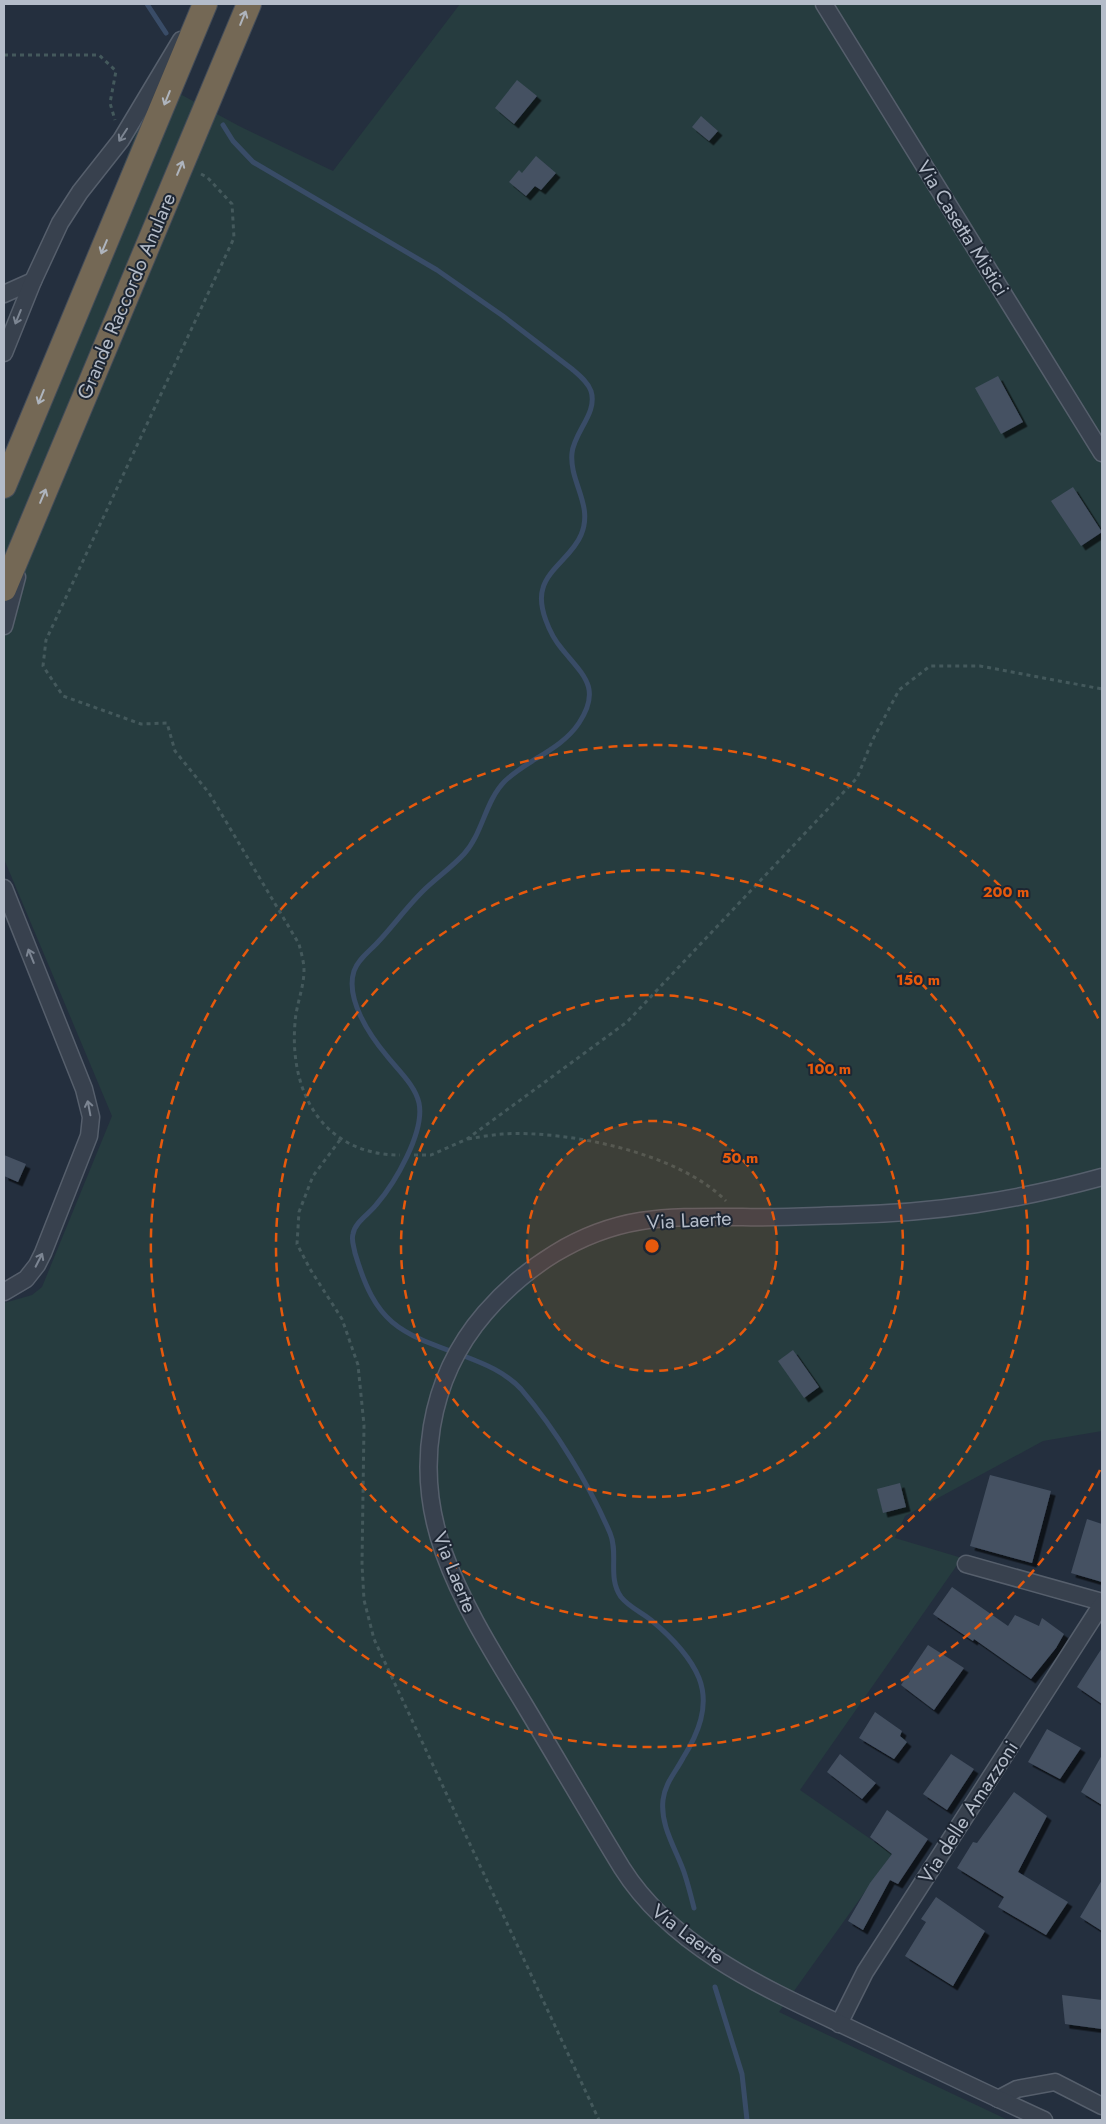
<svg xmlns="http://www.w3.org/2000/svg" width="1106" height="2124" font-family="Jost,sans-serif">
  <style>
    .green { fill: #263c3f }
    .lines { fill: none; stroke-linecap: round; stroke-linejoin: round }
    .stream { stroke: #394c67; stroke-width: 5 }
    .building { fill: #455162; filter: url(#shadow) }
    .minor-casing { stroke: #565f6c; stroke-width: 19 }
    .highway-casing { stroke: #434c59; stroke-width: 26 }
    .path { stroke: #44595c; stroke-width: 3; stroke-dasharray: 4 4; stroke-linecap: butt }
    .minor { stroke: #38414e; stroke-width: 16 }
    .highway { stroke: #746855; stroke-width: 24 }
    .oneway { stroke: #aeb4bd }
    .oneway2 { stroke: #7c8592 }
    .ring { fill: none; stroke: #e8590c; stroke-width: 2.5; stroke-dasharray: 9 6 }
    .labels { text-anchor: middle; stroke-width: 4; stroke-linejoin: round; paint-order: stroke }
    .street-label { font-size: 20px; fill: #b4bcc9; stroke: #1d2633 }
    .centre { fill: #e8590c; stroke: #1d2633; stroke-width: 2.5 }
    .ring-label { font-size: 15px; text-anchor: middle; font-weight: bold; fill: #e8590c; stroke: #1d2633; stroke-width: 4; stroke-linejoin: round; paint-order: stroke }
  </style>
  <defs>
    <filter id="shadow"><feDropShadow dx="4.5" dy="4.5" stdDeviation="0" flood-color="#0009"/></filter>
  </defs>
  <rect width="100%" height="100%" fill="#242f3e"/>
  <!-- green -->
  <path class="green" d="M460,4H1102V1431L1043,1441L905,1516L895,1538L962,1558L800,1790L892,1854L779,2012L1008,2120H4V1303L32,1295L42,1287L112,1116L4,859V476L156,81L239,126L333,171Z"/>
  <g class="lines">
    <!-- stream -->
    <g class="stream">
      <path d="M147,4L166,33"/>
      <path d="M223,125L233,141L253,162L437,270L503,316L572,369C579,375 588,382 591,391C598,413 574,432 572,453C569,482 594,505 581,535C573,555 548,569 543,588C537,606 550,635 562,649C583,675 602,688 579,723C561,750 528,759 505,781C485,801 483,833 464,854C451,868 435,879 422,892C406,908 393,926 378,942C370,951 358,959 354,971C345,999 370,1036 387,1056C398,1070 415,1085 419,1103C425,1132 395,1183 376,1205C369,1214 355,1222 353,1234C351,1240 354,1247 355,1253C376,1324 397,1332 464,1356C485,1364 505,1372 521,1389C556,1430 589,1484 610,1533C619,1554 607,1577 621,1597C629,1607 641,1612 651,1620C669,1635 690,1656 699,1678C710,1706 698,1734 683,1758C675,1773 665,1783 663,1800C660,1826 676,1849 684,1872C688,1884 691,1896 694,1908"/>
      <path d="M715,1987L742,2074L747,2120"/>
    </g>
  </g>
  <!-- building -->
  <g class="building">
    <path d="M517,80L537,96L514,124L495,108Z"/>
    <path d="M701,116L718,131L709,141L692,127Z"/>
    <path d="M536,156L556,173L541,190L535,186L526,196L509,182L519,170L522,173Z"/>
    <path d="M998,376L1023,422L1001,434L975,388Z"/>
    <path d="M1073,487L1102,532L1081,546L1051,501Z"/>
    <path d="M4,1155L26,1164L18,1182L4,1176Z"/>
    <path d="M793,1350L819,1387L804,1398L778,1361Z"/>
    <path d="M990,1475L1051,1491L1032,1563L970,1546Z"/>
    <path d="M900,1483L906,1507L883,1513L877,1489Z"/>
    <path d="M1087,1519L1102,1524V1582L1071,1573Z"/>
    <path d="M952,1587L1008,1626L1015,1615L1039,1626L1042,1618L1064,1634L1056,1648L1031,1679L974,1639L973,1641L933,1614Z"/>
    <path d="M928,1645L964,1668L934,1710L901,1685Z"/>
    <path d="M1102,1648V1704L1077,1687Z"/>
    <path d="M875,1712L902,1731L900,1736L907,1742L894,1759L859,1738Z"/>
    <path d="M1047,1729L1081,1748L1060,1779L1028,1762Z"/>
    <path d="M840,1754L876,1783L862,1799L827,1772Z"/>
    <path d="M951,1754L974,1769L947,1810L923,1794Z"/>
    <path d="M1102,1755V1805L1081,1792Z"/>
    <path d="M1014,1792L1047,1816L1018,1872L1068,1902L1046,1935L998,1907L1004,1897L957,1868L973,1842L977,1843Z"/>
    <path d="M887,1810L928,1839L898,1884L890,1880L863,1930L848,1921L870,1883L892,1854L870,1837Z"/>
    <path d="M1102,1880V1931L1080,1917Z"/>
    <path d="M936,1897L985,1931L953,1986L905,1956L926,1922L921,1919Z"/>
    <path d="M1062,1995L1102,2000V2029L1065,2024Z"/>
  </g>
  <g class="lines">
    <!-- minor casing -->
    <g class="minor-casing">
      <g id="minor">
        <path d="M824,4L1102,453"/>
        <path d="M4,294L33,281"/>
        <path d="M4,353L33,281L60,223L80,192L121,140L181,40"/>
        <path d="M4,626L17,577"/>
        <path d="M4,888L84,1089L91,1117L89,1136L43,1253L37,1265L26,1279L4,1292"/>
        <path d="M966,1564L1102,1602"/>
        <path d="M839,2024L865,1972L1102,1604"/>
        <path d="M998,2099L1017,2089L1055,2082L1102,2106"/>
        <path d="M1044,2120C983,2092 923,2063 862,2034C776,1993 675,1952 622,1868C589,1814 557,1759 524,1704C495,1656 463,1606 444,1553C414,1470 428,1379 485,1313C525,1267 579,1231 641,1221C675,1216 708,1217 743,1217C777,1218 811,1216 845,1215C936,1213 1015,1201 1102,1177"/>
      </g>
    </g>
    <!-- highway casing -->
    <g class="highway-casing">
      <g id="highway">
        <path d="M4,486L205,4"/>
        <path d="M4,589L249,4"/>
      </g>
    </g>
    <!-- path -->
    <g class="path">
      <path d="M4,55H99L116,71L110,103L115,120"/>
      <path d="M201,174L207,177L232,204L234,238L46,640L43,666L63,696L141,724L167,723L175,751L209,793L299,944C301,952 304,962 304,970C304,988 296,1005 295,1023C289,1093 324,1155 400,1155"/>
      <path d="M468,1139C479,1137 491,1135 502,1134C568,1130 679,1153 726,1201"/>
      <path d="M340,1140L313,1176L299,1212L297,1244L310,1269L342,1319L358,1365L364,1425L362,1564L364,1600L374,1639L599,2120"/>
      <path d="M414,1155H431L467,1139L627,1022L857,778L872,741L899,690L930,666H980L1102,689"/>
    </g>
    <!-- minor -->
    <use href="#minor" class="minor"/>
    <!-- highway -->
    <use href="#highway" class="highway"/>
  </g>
  <!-- one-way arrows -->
  <defs><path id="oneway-shaft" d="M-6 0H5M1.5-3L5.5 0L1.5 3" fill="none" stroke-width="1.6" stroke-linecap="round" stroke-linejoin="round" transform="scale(1.25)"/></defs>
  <g class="oneway">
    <use href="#oneway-shaft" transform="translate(243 18) rotate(-68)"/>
    <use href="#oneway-shaft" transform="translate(167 98) rotate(112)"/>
    <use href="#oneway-shaft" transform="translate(180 168) rotate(-67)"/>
    <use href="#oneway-shaft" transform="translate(104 247) rotate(113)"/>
    <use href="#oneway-shaft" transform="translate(41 397) rotate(112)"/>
    <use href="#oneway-shaft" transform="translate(43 496) rotate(-67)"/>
  </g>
  <g class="oneway2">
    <use href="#oneway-shaft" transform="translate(123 135) rotate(123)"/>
    <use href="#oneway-shaft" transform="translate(18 317) rotate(112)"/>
    <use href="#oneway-shaft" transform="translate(31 956) rotate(-112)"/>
    <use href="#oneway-shaft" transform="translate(89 1108) rotate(-101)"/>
    <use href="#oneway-shaft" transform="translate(39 1260) rotate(-63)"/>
  </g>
  <!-- distance rings -->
  <circle cx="652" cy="1246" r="125" fill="#e8590c" fill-opacity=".12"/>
  <g class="ring">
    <circle cx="652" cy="1246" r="125"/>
    <circle cx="652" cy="1246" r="251"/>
    <circle cx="652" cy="1246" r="376"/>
    <path d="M1100 1470A501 501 0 1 1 1100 1022"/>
  </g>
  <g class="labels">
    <!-- street labels -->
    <g class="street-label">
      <text transform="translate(963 228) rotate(58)" y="7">Via Casetta Mistici</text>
      <text transform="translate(126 296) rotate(-67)" y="7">Grande Raccordo Anulare</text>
      <text transform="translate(689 1220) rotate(-3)" y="7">Via Laerte</text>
      <text transform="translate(455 1572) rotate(68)" y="7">Via Laerte</text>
      <text transform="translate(968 1812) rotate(-57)" y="7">Via delle Amazzoni</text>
      <text transform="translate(688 1934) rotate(37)" y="7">Via Laerte</text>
    </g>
  </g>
  <circle cx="652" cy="1246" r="8" class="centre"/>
  <g class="ring-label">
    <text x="1006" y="897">200 m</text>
    <text x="918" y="985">150 m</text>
    <text x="829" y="1074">100 m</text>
    <text x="740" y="1163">50 m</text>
  </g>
  <!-- border -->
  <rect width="1106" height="2124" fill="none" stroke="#b4bcc9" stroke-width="10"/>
</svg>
